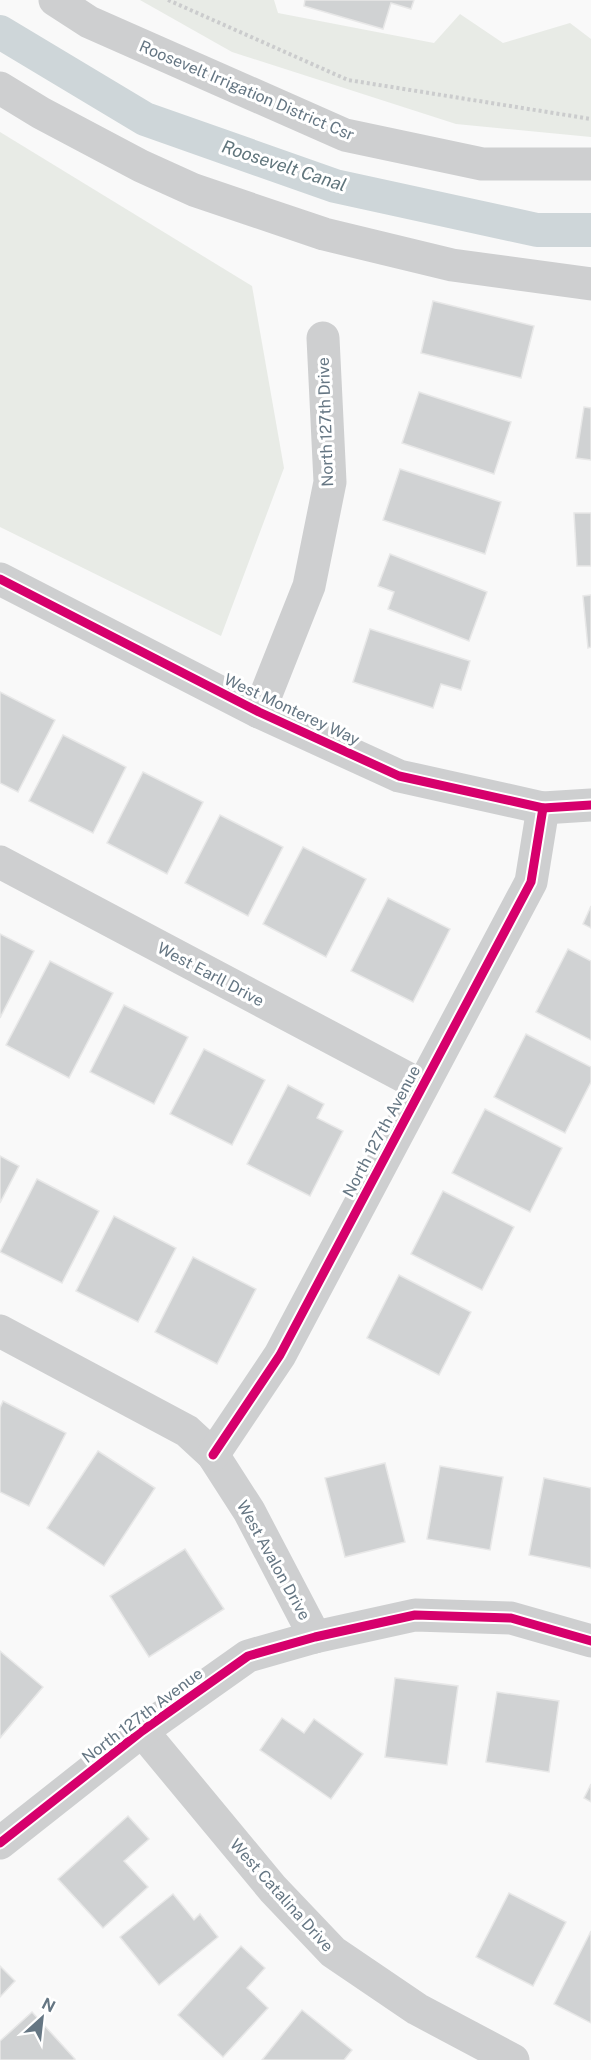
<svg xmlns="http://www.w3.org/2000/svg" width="591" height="2060" font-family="'Public Sans',sans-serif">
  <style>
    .green { fill: #e8ebe6 }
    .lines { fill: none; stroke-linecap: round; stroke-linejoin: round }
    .canal { stroke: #ced6d9; stroke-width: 34 }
    .building { fill: #d0d2d3; stroke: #e8e8e8; stroke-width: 1.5 }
    .path { stroke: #cbcccd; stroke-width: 4; stroke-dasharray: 3 3; stroke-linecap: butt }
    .minor { stroke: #cecfd0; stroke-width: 33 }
    .cycleway-casing { stroke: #fff; stroke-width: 13 }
    .cycleway { stroke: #d6006c; stroke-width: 9 }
    .labels { text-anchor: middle; stroke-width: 6; stroke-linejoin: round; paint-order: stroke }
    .street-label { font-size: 16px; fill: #657683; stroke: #fff }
    .water-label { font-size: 18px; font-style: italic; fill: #60757c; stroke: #fff }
  </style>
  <rect width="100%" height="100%" fill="#f9f9f9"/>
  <!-- green -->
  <g class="green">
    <path d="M140,0H274L278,13L434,43L460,14L503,43L570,23L591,39V137L456,124L232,52Z"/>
    <path d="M0,132L252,286L284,468L221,636L0,527Z"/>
  </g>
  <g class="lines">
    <!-- canal -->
    <path class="canal" d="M0,32L145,119L335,186L537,230H591"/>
  </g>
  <!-- building -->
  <g class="building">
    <path d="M305,0H414L411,9L391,3L383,29L304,6Z"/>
    <path d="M433,301L534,326L521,378L421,353Z"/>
    <path d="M419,392L511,422L494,474L402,443Z"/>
    <path d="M584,407L591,408V460L576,458Z"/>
    <path d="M400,469L501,502L485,554L383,520Z"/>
    <path d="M574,513H591V566H577Z"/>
    <path d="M390,554L487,592L469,641L388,609L394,592L378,586Z"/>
    <path d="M591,595V647L588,648L583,596Z"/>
    <path d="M370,629L470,661L461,690L441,684L433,708L353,682Z"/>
    <path d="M0,692L55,720L18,792L0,783Z"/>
    <path d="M63,735L126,767L93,833L29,801Z"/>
    <path d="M143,772L203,802L167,874L107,843Z"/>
    <path d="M220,815L283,847L248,916L185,883Z"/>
    <path d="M303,847L366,879L326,957L263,924Z"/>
    <path d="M388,898L450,929L413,1002L351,971Z"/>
    <path d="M591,906V928L583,924Z"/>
    <path d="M0,934L34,951L0,1018Z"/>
    <path d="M568,949L591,961V1040L536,1012Z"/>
    <path d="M50,961L113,993L69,1078L6,1045Z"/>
    <path d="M124,1005L188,1037L154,1104L90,1072Z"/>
    <path d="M526,1034L591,1067V1082L565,1133L494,1097Z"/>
    <path d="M204,1049L265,1080L232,1145L170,1114Z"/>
    <path d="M288,1085L324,1104L317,1118L343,1131L310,1196L247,1164Z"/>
    <path d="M485,1109L562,1148L530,1212L452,1173Z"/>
    <path d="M0,1156L19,1166L0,1203Z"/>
    <path d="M37,1179L99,1211L62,1283L0,1252Z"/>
    <path d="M443,1191L514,1227L482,1290L411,1254Z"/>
    <path d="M114,1216L176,1248L138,1322L76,1291Z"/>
    <path d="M193,1257L256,1289L217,1364L155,1332Z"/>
    <path d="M399,1275L471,1312L439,1375L367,1338Z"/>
    <path d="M3,1401L66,1433L29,1506L0,1492V1408Z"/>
    <path d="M98,1451L155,1488L104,1566L47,1528Z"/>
    <path d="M385,1463L405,1542L345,1557L325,1478Z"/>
    <path d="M440,1466L503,1477L490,1550L427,1539Z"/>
    <path d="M544,1478L591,1488V1568L529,1555Z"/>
    <path d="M185,1549L224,1609L149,1657L110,1596Z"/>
    <path d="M0,1651L43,1687L0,1738Z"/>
    <path d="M395,1678L458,1686L447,1765L385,1757Z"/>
    <path d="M497,1692L559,1701L549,1772L486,1762Z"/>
    <path d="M282,1718L304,1733L314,1719L363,1754L331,1799L260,1750Z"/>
    <path d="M591,1784V1802L584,1798Z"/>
    <path d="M128,1816L149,1839L124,1861L148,1887L103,1928L58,1879Z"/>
    <path d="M509,1893L566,1922L533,1986L476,1957Z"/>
    <path d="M173,1894L194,1920L200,1914L218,1937L159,1985L120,1937Z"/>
    <path d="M591,1931V2023L554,2004Z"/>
    <path d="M241,1946L265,1968L247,1988L268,2008L223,2057L178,2015Z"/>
    <path d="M0,1966L15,1981L0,1997Z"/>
    <path d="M302,2010L352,2050L344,2060H262Z"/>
    <path d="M32,2012L75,2059L73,2060H0V2041Z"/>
  </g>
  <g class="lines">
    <!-- path -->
    <path class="path" d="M168,0L348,80L591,119"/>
    <!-- minor -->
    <g class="minor">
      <path d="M55,0L89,22L345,135L482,164H591"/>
      <path d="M0,88L41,113L141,166L194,190L324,234L452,265L591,284"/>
      <path d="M0,579L259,712L399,776L543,808L591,805"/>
      <path d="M259,712L309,586L330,482L323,338"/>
      <path d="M0,862L422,1086"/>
      <path d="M0,1331L187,1431L213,1455L249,1511L315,1637"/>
      <path d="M213,1455L280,1355L531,882L543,808"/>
      <path d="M142,1731L273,1889L333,1952L417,2009L513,2060"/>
      <path d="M0,1843L142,1731L248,1656L315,1637L415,1615L511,1618L591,1641"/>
    </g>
    <!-- cycleway casing -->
    <g class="cycleway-casing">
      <g id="cycleway">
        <path d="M0,579L259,712L399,776L543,808L591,805"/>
        <path d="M213,1455L280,1355L531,882L543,808"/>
        <path d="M0,1843L142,1731L248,1656L315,1637L415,1615L511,1618L591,1641"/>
      </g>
    </g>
    <!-- cycleway -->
    <use href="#cycleway" class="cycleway"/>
  </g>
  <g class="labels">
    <!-- street labels -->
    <g class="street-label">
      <text transform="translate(247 90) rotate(23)" y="6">Roosevelt Irrigation District Csr</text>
      <text transform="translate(325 422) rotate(-92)" y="6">North 127th Drive</text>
      <text transform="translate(292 709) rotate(25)" y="6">West Monterey Way</text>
      <text transform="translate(211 974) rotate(28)" y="6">West Earll Drive</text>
      <text transform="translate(381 1131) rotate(-62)" y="6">North 127th Avenue</text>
      <text transform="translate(274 1560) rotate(61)" y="6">West Avalon Drive</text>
      <text transform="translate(142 1715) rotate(-37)" y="6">North 127th Avenue</text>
      <text transform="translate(282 1895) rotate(48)" y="6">West Catalina Drive</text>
    </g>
    <!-- water labels -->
    <g class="water-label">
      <text transform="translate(284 166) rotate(18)" y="6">Roosevelt Canal</text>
    </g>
  </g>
  <!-- north arrow -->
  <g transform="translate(42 2018) rotate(27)" stroke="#ffffff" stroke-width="4.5" paint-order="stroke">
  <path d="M0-4.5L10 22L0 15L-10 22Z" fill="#657683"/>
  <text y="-9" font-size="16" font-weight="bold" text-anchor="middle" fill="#657683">N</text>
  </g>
</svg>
